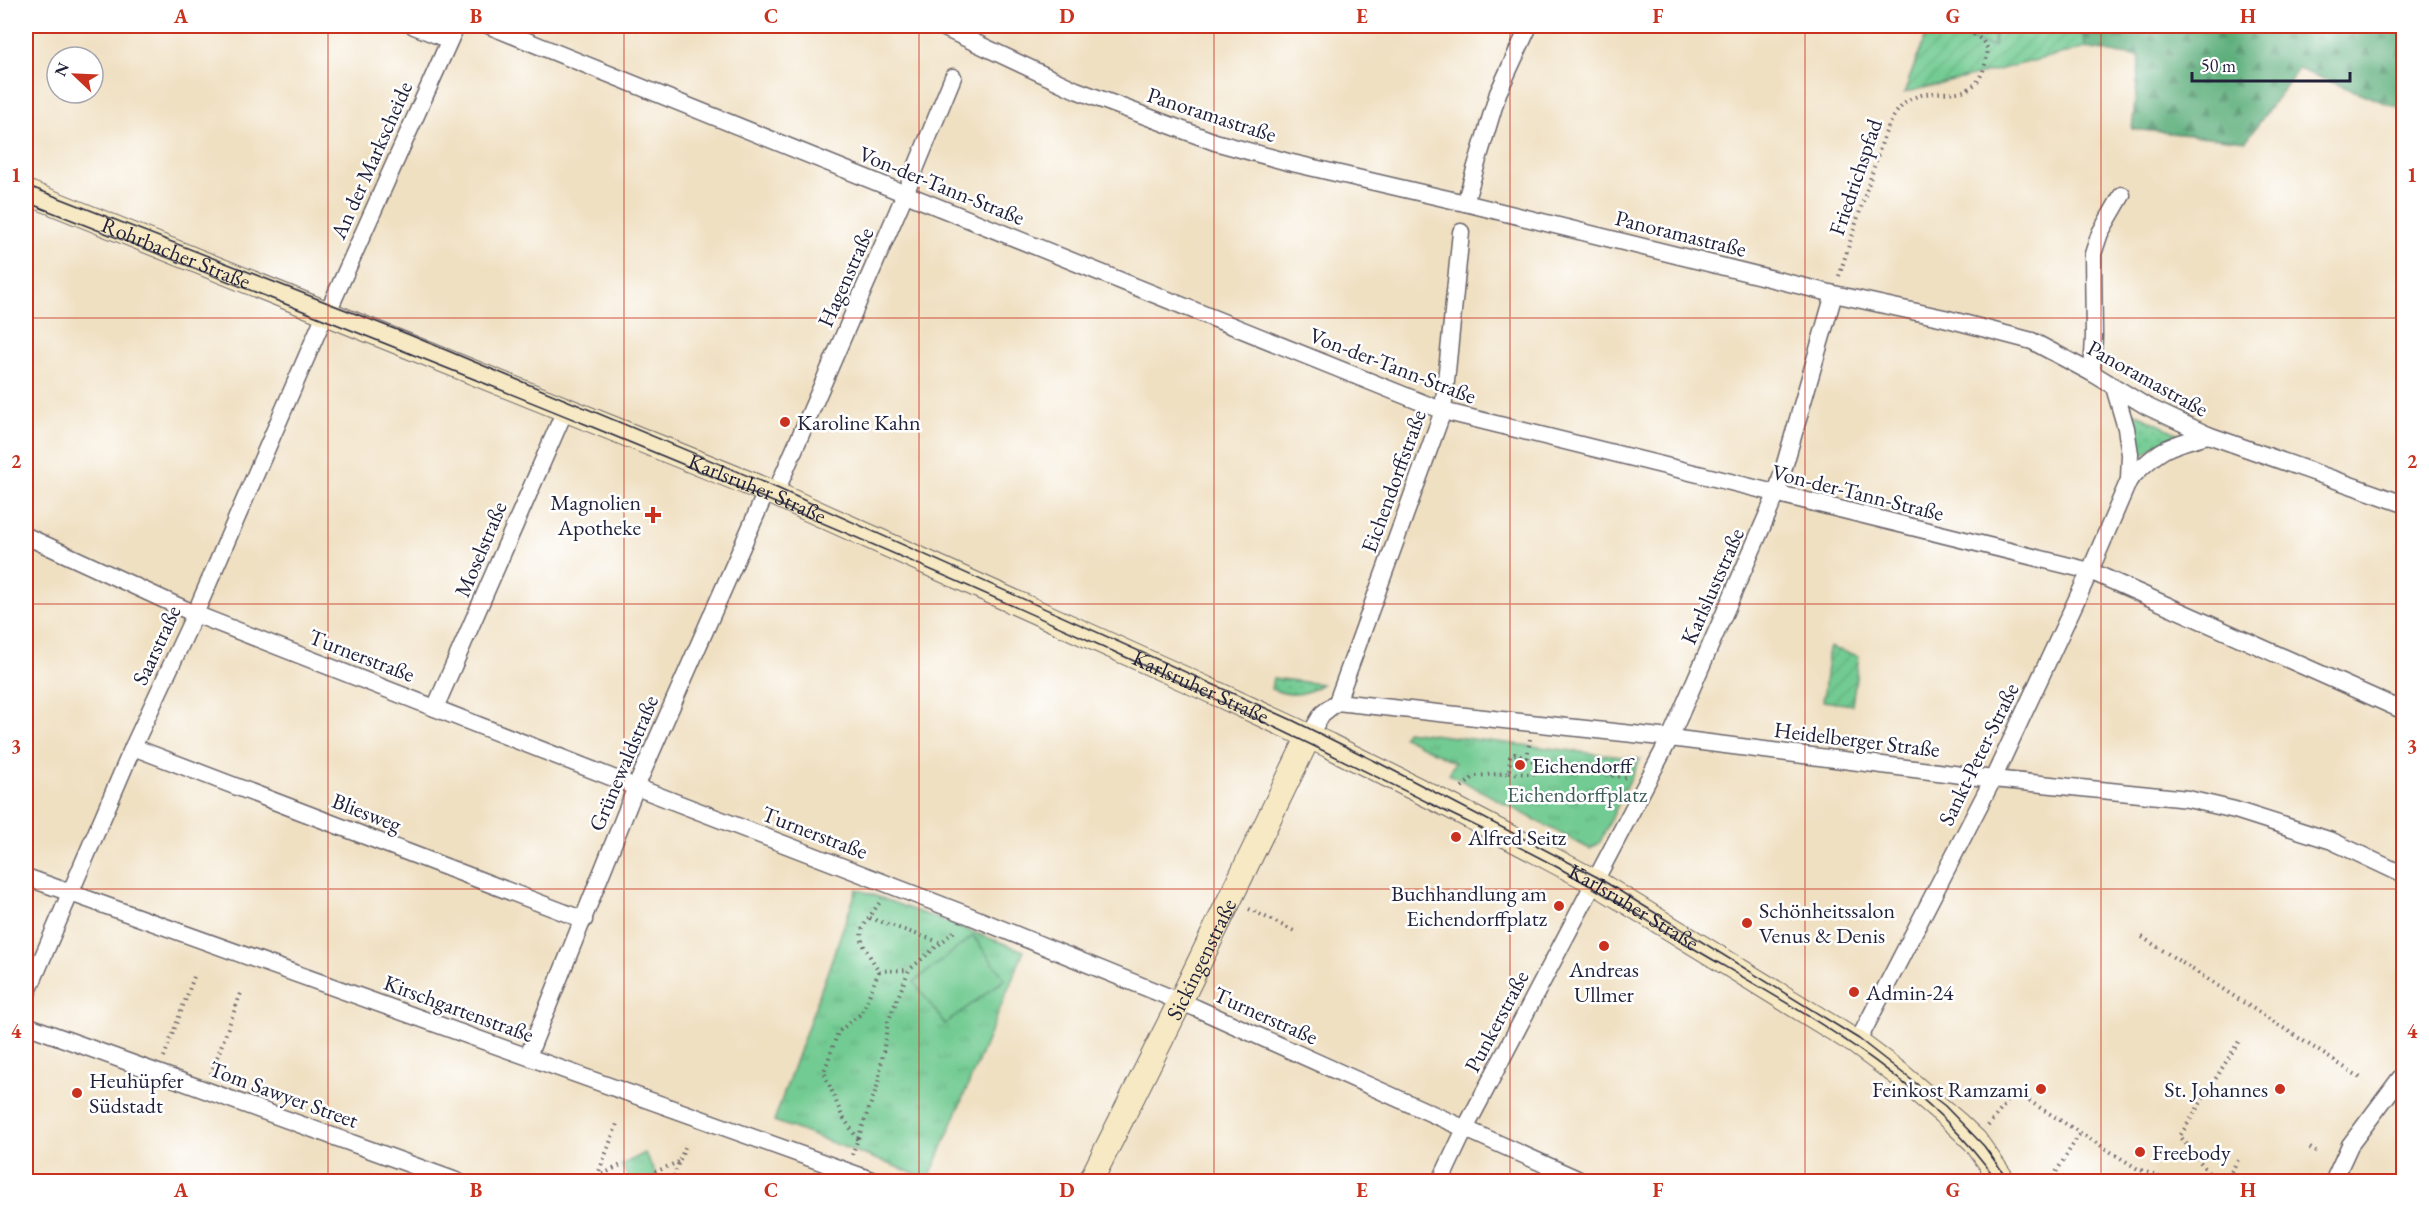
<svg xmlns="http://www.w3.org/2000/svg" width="2429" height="1207" font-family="'EB Garamond',serif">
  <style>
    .grass { fill: url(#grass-dots); stroke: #4a7666; stroke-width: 1.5 }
    .forest { fill: url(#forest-firs); stroke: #40685c; stroke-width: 1.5 }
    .park { fill: url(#park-tufts); stroke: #4a7666; stroke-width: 1.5 }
    .garden { fill: url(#garden-furrows); stroke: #4a7666; stroke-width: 1.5 }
    .pitch { fill: #72cb92; stroke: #4a7666; stroke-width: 1.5 }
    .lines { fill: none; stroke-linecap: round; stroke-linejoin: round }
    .minor-casing { stroke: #6a646a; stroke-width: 19 }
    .secondary-casing { stroke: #6a646a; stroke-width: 26 }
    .path { stroke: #6a646a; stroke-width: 4; stroke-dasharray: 1.5 4.5; stroke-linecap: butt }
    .minor { stroke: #fff; stroke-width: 16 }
    .secondary { stroke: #f6e9c3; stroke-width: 24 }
    .tram { stroke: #22223b; stroke-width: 1.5 }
    .grid { fill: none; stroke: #c8321e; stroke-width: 1.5; stroke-opacity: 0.55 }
    .poi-dot { fill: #c8321e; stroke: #fff; stroke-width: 2 }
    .labels { text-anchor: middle; stroke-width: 5; stroke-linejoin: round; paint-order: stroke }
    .street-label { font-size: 22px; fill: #22223b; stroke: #fff }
    .poi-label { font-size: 22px; fill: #22223b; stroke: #fff; text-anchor: start }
    .park-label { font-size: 22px; fill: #3e5d59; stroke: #fff }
    .neatline { fill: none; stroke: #c8321e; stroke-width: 2 }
    .grid-label { font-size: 20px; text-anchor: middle; font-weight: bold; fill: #c8321e }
  </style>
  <defs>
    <pattern id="grass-dots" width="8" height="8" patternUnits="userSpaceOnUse" patternTransform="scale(1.5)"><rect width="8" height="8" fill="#72cb92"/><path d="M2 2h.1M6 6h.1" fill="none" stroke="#62ae7f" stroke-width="1.8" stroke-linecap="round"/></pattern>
    <pattern id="forest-firs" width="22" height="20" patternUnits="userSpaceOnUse" patternTransform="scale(1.5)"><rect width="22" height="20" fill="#5daf7c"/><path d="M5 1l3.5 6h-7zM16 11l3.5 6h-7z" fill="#4c8e67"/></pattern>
    <pattern id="park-tufts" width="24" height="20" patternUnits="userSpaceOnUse" patternTransform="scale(1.5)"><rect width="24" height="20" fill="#72cb92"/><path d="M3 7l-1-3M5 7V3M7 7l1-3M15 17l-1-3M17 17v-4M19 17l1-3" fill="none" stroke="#62ae7f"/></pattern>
    <pattern id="garden-furrows" width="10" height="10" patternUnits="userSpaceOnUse" patternTransform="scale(1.5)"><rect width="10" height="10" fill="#72cb92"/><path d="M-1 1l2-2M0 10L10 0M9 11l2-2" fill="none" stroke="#62ae7f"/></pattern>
  </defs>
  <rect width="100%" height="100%" fill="#fff"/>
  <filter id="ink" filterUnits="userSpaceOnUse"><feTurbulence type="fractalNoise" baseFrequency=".0167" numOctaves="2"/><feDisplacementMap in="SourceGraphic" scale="12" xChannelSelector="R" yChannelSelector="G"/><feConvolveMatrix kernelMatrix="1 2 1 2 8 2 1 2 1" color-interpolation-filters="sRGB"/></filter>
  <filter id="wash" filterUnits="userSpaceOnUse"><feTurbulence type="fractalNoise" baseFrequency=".008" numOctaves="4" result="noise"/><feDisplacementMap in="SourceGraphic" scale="24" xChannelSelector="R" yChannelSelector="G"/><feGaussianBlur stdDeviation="1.35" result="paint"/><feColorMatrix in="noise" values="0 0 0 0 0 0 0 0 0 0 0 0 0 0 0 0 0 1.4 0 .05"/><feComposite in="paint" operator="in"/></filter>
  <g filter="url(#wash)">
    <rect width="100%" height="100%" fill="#f0e0c2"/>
    <!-- grass -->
    <g class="grass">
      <path d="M1952,26H1996L1994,46L1978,43Z"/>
      <path d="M2133,412L2183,436L2161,442L2142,455Z"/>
      <path d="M1273,678L1322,684C1303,696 1291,697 1271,689Z"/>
    </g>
    <!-- forest -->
    <path class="forest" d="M2081,26H2403V110L2298,69L2246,141L2132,129L2140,57L2086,48Z"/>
    <!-- park -->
    <g class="park">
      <path d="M1406,731L1640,759L1600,842L1590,849L1449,774L1455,762L1403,737Z"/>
      <path d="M857,889L1024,951L929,1179L774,1121Z"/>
      <path d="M645,1153L657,1176L645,1181H630L621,1165Z"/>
    </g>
    <!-- garden -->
    <g class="garden">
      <path d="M1929,26H1952L1978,43L1994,46L1996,26H2081L2086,48L1904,93Z"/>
      <path d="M1829,647L1859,656L1852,705L1823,701Z"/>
    </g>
    <!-- pitch -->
    <path class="pitch" d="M973,936L1005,979L945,1024L914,982Z"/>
  </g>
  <g filter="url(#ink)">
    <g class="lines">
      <!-- minor casing -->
      <g class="minor-casing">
        <g id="minor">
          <path d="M414,26L449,40"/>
          <path d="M490,26L1443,411L2090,571L2404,711"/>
          <path d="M940,26L1076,90L1215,142L1288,162L1465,203L1834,294L1944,318L2032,341L2092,373L2146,406L2208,435L2404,504"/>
          <path d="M1465,203L1498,93L1529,26"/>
          <path d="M2092,373L2094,337L2093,254L2100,233L2122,195"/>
          <path d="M2129,480C2159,449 2166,446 2208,435"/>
          <path d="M775,494L905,194L953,77"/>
          <path d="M26,536L195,614L636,787L965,914L1196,1008L1584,1182"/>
          <path d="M1337,702L1443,411L1461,232"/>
          <path d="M435,708L566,408"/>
          <path d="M1309,736L1322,714L1337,702L1670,738L1993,779L2188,799L2235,810L2332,841L2404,875"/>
          <path d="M133,747L584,920"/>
          <path d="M26,877L877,1182"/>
          <path d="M26,996L133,747L195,614L323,319L331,305L456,26"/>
          <path d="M26,1025L459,1182"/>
          <path d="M1857,1043L1993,779L2090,571L2129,480L2130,454L2126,428L2114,387"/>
          <path d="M528,1056L636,787L767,490"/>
          <path d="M1440,1182L1466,1127L1670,738L1776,495L1834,294"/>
          <path d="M2333,1182L2350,1145L2404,1073"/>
        </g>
      </g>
      <!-- secondary casing -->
      <g class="secondary-casing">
        <g id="secondary">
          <path id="s1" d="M26,192L775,494L1198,685L1328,745L1452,807L1595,882L1857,1043L1900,1075L1956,1123L1975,1141L2004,1182"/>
          <path id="s2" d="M1090,1182L1180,1002L1309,736"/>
        </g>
      </g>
      <!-- path -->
      <g class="path">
        <path d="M1839,276L1884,136C1889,125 1894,113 1904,104C1937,76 1979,119 1988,49L1982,40L1962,26"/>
        <path d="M1530,739L1527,758L1548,770L1583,771L1629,778"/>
        <path d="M1509,773L1531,774L1548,770"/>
        <path d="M1462,787L1475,776L1509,773L1510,757L1515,754L1527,758"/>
        <path d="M1249,909L1294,931"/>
        <path d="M870,918L939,942"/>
        <path d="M2142,937L2364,1080"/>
        <path d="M879,971L909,970"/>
        <path d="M164,1057L195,974"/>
        <path d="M211,1074L242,990"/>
        <path d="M1988,1126L2015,1092L2138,1169L2172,1182"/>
        <path d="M858,1139L842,1116L824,1072L838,1032L862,1013L879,971C854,931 856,937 882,899"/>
        <path d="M2310,1148L2316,1152"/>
        <path d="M852,1155L878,1084L888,1022L909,970L956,930"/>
        <path d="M655,1172L678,1162"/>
        <path d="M597,1177L621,1165"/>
        <path d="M151,1182L155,1171"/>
        <path d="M595,1182L617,1124"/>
        <path d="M671,1182L685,1147"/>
        <path d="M2050,1182L2080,1133"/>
        <path d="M2224,1182L2208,1172L2180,1136L2239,1041"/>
        <path d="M2225,1182L2238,1160"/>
      </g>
      <!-- minor -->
      <use href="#minor" class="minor"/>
      <!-- secondary -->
      <use href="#secondary" class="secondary"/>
      <!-- tram -->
      <g class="tram">
        <path d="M26,185L410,335L777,488L1292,720L1379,763L1597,877L1859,1039L1945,1106L1984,1146L2010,1182"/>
        <path d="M26,202C388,344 752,486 1106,648C1221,701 1334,755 1447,812C1484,830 1521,847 1557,867C1599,890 1640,916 1681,941C1794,1008 1921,1072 1998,1182"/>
      </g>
    </g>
  </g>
  <!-- grid -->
  <path class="grid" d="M328,26V1182M624,26V1182M919,26V1182M1214,26V1182M1510,26V1182M1805,26V1182M2101,26V1182M26,318H2404M26,604H2404M26,889H2404"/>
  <!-- markers -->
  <g class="poi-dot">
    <circle cx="785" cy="422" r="6"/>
    <path d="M650 506h6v6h6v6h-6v6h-6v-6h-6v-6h6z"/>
    <circle cx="1520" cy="765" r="6"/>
    <circle cx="1456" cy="837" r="6"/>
    <circle cx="1559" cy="906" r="6"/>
    <circle cx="1747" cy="923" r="6"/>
    <circle cx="1604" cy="946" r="6"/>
    <circle cx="1854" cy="992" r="6"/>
    <circle cx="2041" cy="1089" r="6"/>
    <circle cx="2280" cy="1089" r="6"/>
    <circle cx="77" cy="1093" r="6"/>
    <circle cx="2140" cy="1152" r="6"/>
  </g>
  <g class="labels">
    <!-- street labels -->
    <g class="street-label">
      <text transform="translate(1212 114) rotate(18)" y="8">Panoramastraße</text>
      <text transform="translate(371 160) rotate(-66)" y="8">An der Markscheide</text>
      <text transform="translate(1855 177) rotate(-71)" y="8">Friedrichspfad</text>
      <text transform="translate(942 185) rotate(22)" y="8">Von-der-Tann-Straße</text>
      <text transform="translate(1681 233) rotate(14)" y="8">Panoramastraße</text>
      <text dy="8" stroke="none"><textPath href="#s1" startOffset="162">Rohrbacher Straße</textPath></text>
      <text transform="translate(845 277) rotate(-66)" y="8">Hagenstraße</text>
      <text transform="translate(1393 365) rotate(21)" y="8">Von-der-Tann-Straße</text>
      <text transform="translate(2148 378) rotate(29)" y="8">Panoramastraße</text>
      <text transform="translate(1393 481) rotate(-70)" y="8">Eichendorffstraße</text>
      <text dy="8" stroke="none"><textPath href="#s1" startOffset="789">Karlsruher Straße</textPath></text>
      <text transform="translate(1858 492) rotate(14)" y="8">Von-der-Tann-Straße</text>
      <text transform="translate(480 549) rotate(-67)" y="8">Moselstraße</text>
      <text transform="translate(1712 586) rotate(-66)" y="8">Karlsluststraße</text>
      <text transform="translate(156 645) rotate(-65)" y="8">Saarstraße</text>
      <text transform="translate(362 655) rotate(21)" y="8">Turnerstraße</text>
      <text dy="8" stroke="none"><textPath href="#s1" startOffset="1275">Karlsruher Straße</textPath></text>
      <text transform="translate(1857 739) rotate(7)" y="8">Heidelberger Straße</text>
      <text transform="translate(1978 754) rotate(-64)" y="8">Sankt-Peter-Straße</text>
      <text transform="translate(623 763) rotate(-67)" y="8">Grünewaldstraße</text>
      <text transform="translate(367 812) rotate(21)" y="8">Bliesweg</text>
      <text transform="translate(815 832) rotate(21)" y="8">Turnerstraße</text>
      <text dy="8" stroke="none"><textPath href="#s1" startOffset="1761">Karlsruher Straße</textPath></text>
      <text dy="8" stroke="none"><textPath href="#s2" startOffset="249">Sickingenstraße</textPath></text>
      <text transform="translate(459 1008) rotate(20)" y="8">Kirschgartenstraße</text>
      <text transform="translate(1266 1015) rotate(24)" y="8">Turnerstraße</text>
      <text transform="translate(1496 1021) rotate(-62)" y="8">Punkerstraße</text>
      <text transform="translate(284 1094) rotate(20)" y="8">Tom Sawyer Street</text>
    </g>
    <!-- poi labels -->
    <g class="poi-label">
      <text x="797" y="430">Karoline Kahn</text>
      <text x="641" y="510" text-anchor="end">Magnolien<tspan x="641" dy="25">Apotheke</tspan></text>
      <text x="1532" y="773">Eichendorff</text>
      <text x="1468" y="845">Alfred Seitz</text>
      <text x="1547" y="901" text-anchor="end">Buchhandlung am<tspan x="1547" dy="25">Eichendorffplatz</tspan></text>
      <text x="1759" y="918">Schönheitssalon<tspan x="1759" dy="25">Venus &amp; Denis</tspan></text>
      <text x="1604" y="977" text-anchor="middle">Andreas<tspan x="1604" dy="25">Ullmer</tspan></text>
      <text x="1866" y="1000">Admin-24</text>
      <text x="89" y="1088">Heuhüpfer<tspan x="89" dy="25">Südstadt</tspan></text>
      <text x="2029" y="1097" text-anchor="end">Feinkost Ramzami</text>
      <text x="2268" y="1097" text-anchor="end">St. Johannes</text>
      <text x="2152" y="1160">Freebody</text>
    </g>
    <!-- park labels -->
    <g class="park-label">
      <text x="1577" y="802">Eichendorffplatz</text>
    </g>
  </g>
  <!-- margin -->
  <rect width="2429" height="1207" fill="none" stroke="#fff" stroke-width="66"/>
  <!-- north arrow -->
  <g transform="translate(75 75) rotate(293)"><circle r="28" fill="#ffffff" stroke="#a7a7b1" stroke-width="1.5"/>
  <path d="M0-4.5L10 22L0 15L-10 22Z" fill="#c8321e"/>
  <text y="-9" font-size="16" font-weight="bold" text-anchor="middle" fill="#22223b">N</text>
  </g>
  <!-- scale -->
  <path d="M2192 72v9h158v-9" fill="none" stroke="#22223b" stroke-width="3"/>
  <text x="2201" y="72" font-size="18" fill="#22223b" stroke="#ffffff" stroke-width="4.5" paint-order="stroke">50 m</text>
  <rect x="33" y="33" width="2363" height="1141" class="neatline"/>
  <g class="grid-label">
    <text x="181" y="23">A</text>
    <text x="476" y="23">B</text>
    <text x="771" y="23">C</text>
    <text x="1067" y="23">D</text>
    <text x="1362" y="23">E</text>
    <text x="1658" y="23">F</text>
    <text x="1953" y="23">G</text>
    <text x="2248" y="23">H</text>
    <text x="16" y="182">1</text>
    <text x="2412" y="182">1</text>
    <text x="16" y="468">2</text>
    <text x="2412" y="468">2</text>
    <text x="16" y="753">3</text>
    <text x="2412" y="753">3</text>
    <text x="16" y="1038">4</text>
    <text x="2412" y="1038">4</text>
    <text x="181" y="1197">A</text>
    <text x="476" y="1197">B</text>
    <text x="771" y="1197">C</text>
    <text x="1067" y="1197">D</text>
    <text x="1362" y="1197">E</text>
    <text x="1658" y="1197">F</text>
    <text x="1953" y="1197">G</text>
    <text x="2248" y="1197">H</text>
  </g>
</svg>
